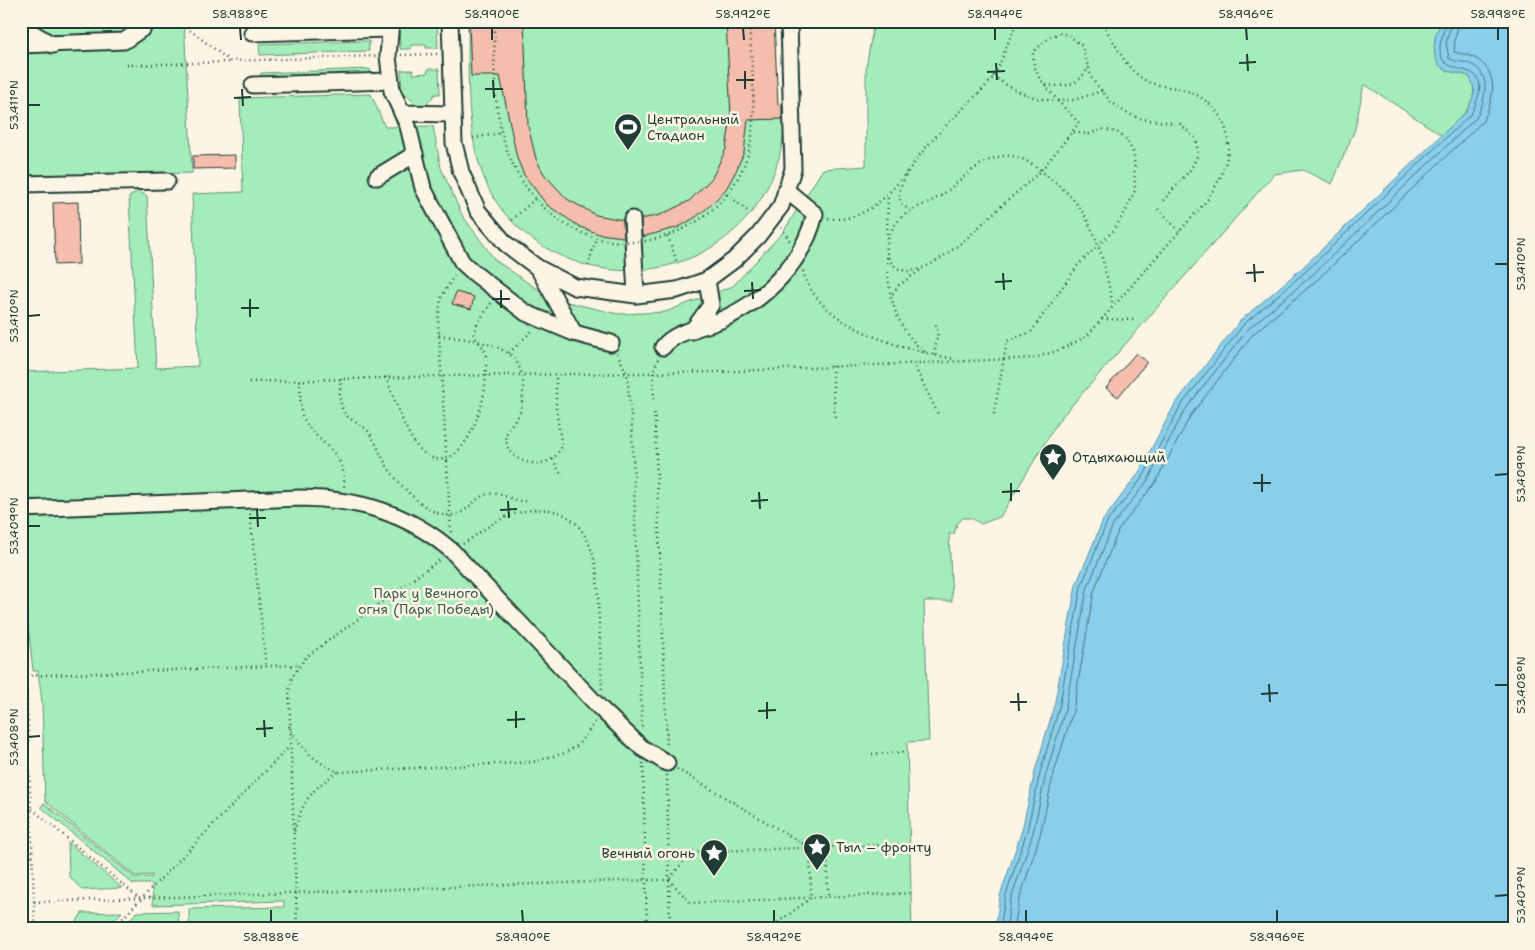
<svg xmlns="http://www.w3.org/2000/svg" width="1535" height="950" font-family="'Shantell Sans',sans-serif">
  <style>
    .green { fill: #a4ecb9; stroke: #629476 }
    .water { fill: #89ceeb; stroke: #5f94a2 }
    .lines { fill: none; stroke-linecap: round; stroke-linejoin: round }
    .shore { stroke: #49777d; stroke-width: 1 }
    .building { fill: #f5bdab; stroke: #1f3d34 }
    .minor-casing { stroke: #1f3d34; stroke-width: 19 }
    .path { stroke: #1f3d34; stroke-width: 2.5; stroke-dasharray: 1 4; stroke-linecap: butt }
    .minor { stroke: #fcf5e5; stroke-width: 15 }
    .path-bridge { stroke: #1f3d34; stroke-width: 2.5; stroke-dasharray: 1 4; stroke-linecap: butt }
    .ticks { fill: none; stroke: #1f3d34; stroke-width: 2 }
    .labels { text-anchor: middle; stroke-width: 5; stroke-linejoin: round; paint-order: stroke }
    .poi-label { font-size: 14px; fill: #1f3d34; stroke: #fcf5e5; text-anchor: start }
    .park-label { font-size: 14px; fill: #3a604f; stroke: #fcf5e5 }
    .neatline { fill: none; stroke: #1f3d34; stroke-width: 2 }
    .ticks-label { font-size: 12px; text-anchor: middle; fill: #1f3d34 }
  </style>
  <rect width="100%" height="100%" fill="#fcf5e5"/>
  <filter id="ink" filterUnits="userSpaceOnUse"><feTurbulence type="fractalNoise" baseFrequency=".02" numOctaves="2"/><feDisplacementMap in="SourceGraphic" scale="10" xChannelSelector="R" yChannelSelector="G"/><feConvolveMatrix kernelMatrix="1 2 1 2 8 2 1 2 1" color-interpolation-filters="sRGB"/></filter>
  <g filter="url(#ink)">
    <!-- green -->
    <g class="green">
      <path d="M21,21H184L192,173L21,178Z"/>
      <path d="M263,21H370L369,25L264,27Z"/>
      <path d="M405,21L437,22L438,48H426V45H411V49H400L399,24H404Z"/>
      <path d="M468,21H759L764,119L786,118C783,143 779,166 767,188C729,263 633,291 559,255C529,241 501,216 487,185C464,134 469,76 468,21Z"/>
      <path d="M874,21H1444C1433,30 1431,56 1440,66C1448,74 1462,72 1470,77C1483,101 1458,120 1443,136L1364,84L1355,129L1332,184L1303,170L1274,174L1059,420L1000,517L981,524L971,518H963L957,524L954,534H949L952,601H924L929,741L907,742L912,929H189V909L284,907V901L153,905L152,884H133L41,807L44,803L135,878L152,877V875L135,876L45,801L42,702L38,671H33L27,616L21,600V372L138,368L129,197L138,191L147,196L156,368L198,366L192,194L243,192L240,98L371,94L385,127L433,126L441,168L462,215L495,260L550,298L618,314L665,312L733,286L783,232L823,169L866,166V68Z"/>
      <path d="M369,41V51L260,55L259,44Z"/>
      <path d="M370,69L371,79L261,83V73Z"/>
      <path d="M428,69H439L440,94H435L427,104V108H417L416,104L407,96H402L401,70H413V74L427,73Z"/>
      <path d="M68,842L122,888L82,890L69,876Z"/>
      <path d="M178,911L179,928L120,929L137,912Z"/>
      <path d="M122,912L105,929H72L82,913Z"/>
    </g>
    <!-- water -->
    <path class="water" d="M1444,21H1514V929H995L1000,896L1022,830L1035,771L1054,707L1076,585L1103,520L1138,474L1175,404L1240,321L1302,268L1467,111L1475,92L1470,77C1462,72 1448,74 1440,66C1431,56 1433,30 1444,21Z"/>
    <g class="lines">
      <!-- shore -->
      <g class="shore">
        <path d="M1000,929L1005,898L1027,831L1040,773L1059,708L1081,587L1107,522L1143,477L1180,407L1244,324L1305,272L1471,114C1500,57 1449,79 1441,56C1437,43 1445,33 1446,21"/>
        <path d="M1006,929L1011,899L1033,833L1046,774L1065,710L1087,589L1113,525L1148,480L1185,410L1248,329L1310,277L1476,118C1486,100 1493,72 1468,63C1461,61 1454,62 1449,58L1446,43L1452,21"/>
        <path d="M1014,929L1019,901L1040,835L1053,776L1073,711L1094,591L1119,529L1155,483L1191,415L1253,334L1315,282L1482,122C1495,100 1500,70 1473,57C1467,54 1460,54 1454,52L1455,38L1460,21"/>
      </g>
    </g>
    <!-- building -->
    <g class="building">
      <path d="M524,21L528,126L536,159L544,174L567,199L596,215L623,220L624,237L599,234L580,227L547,205L524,175L517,158L500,76H471L469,22Z"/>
      <path d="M726,21H774L778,105H782V119L748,120L744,152L736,171L726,189L712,204L696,217L679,227L642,237L641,219L660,215L689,201L712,178L726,149L731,117Z"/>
      <path d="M235,155V168L193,169V156Z"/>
      <path d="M78,202L79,264L55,265L53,203Z"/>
      <path d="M456,292L474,297L471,309L452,304Z"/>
      <path d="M1136,353L1147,362L1118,397L1106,388Z"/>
    </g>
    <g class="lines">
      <!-- minor casing -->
      <g class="minor-casing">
        <g id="minor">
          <path d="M391,21L388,56L392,91L408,126L423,188L462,262L474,273L526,313L574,333L611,343"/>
          <path d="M450,21L454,143L461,172L478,211L506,244L538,268L575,287L636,295L677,290L707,280L734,260L758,236L781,206L793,169L789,21"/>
          <path d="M21,26L53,45"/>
          <path d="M252,33L390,29"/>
          <path d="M21,45L124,41L143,28V21"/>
          <path d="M253,85L391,81"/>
          <path d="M402,113L452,114"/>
          <path d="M377,177L415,154"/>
          <path d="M21,184L167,181"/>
          <path d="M632,219L636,295"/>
          <path d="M538,268L574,333"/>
          <path d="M692,331L711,305L707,280"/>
          <path d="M663,347C675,331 702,328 721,320C765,301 804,261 815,214L786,190"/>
          <path d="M21,509L301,498C359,499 408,513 452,551L601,709L642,748L667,763"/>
        </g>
      </g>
      <!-- path -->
      <g class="path">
        <path d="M178,21L230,61L376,56"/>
        <path d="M494,21C495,53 493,88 499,120C509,182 555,238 621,242"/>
        <path d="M401,55L438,54"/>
        <path d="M127,65L228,62"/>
        <path d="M993,76C1016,92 1030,99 1058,101L1079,123C1067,138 1054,155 1041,170C1027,184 1011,197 996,211C978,227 911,299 889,259C885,251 887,238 892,230C902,208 929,206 946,192C963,178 981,159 1003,156C1020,154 1034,165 1046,175C1054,182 1063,188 1069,195C1098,225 1105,268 1113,306"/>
        <path d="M1046,85C1068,87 1077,86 1089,67"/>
        <path d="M1102,91L1074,100L1058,101C1045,84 1032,75 1033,52L1050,37L1059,33L1069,35L1082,46L1092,79L1111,102L1126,113L1142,119L1180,124L1196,139L1198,154L1191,169L1161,203"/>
        <path d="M473,138L502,133"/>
        <path d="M727,194L750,213"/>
        <path d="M1158,209L1179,231"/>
        <path d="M911,210C863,192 980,96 991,80C1004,62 1006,38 1020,21"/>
        <path d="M828,218C862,224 889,196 907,171"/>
        <path d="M512,220L535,199"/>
        <path d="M781,227L790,241"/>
        <path d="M668,236L677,263"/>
        <path d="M887,239L888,194"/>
        <path d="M645,241C700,232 747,190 752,132C756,96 751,58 749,21"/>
        <path d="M887,257C888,294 894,328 925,352"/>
        <path d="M588,266L596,238"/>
        <path d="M803,271C817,327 905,350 955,359"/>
        <path d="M890,298L899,285L922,269"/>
        <path d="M1102,319L1136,320"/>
        <path d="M439,335C489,343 534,344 521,408C520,419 507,424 506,438C506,461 536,469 552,459C556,457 559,450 562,447L556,410V374"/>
        <path d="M509,353L533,330"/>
        <path d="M617,353L627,374L632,427L642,730"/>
        <path d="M934,355L938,333L935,323"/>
        <path d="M658,359L653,372L667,747"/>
        <path d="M913,363L939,416"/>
        <path d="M832,366L835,419"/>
        <path d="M386,377C394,396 407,442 425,454C456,475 474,429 481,406C486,392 486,372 486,357C486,347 477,343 474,334L477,324L492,302"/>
        <path d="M341,378C340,389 338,402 344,412C349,421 361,423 368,431C376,441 379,453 386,464C395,481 425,513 445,515C468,518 472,497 488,494C503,491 513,503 528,501"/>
        <path d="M300,380C301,390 299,406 302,415C315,446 347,447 344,488"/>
        <path d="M249,382L440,376L716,372L1035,358L1062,349L1087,336L1208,199C1215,187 1223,174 1226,161C1235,128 1215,99 1184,90C1170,86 1156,87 1143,79C1121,64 1116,41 1100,21"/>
        <path d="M994,414L1007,341L1031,332L1078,265L1113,231L1127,209L1135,190L1134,154L1127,140L1117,132L1102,129L1089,134L1072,132"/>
        <path d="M553,459L562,477"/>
        <path d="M250,514L266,667"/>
        <path d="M451,532L438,320L441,298L455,274"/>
        <path d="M463,544C477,535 491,523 506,517C559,496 589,520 597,574L602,691"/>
        <path d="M21,621L26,676L35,929"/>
        <path d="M21,676L298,665"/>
        <path d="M289,726C301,750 313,760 338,772L532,762L565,753L577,746L596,721"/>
        <path d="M872,754L907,752"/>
        <path d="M643,763L647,929"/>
        <path d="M677,769L810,848L811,898L769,929"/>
        <path d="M667,775L670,929"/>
        <path d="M32,809L139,898"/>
        <path d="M294,831C304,800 310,790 338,772"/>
        <path d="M827,848L828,896"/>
        <path d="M670,878L691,852L911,844"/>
        <path d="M34,902L647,880H669L691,903L912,893"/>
        <path d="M112,929L289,747"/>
        <path d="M297,929L289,690L292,677L306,657L442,558"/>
      </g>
      <!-- minor -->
      <use href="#minor" class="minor"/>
      <!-- path-bridge -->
      <path class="path-bridge" d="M627,242H639"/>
    </g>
  </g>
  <!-- ticks -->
  <path class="ticks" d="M240,28L241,40M492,28V40M743,28L744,40M995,28V40M1246,28L1247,40M1498,28V40M1247,54L1248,71M996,63L997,80M1239,63L1256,62M745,71V89M987,72L1005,71M493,80L494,98M736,80H754M242,89L243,106M485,89H503M234,98L251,97M28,105H40M1254,264L1255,282M1495,264H1508M1003,273L1004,290M1246,273L1264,272M752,282L753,299M995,282L1012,281M501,290V308M744,291L761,290M250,299V317M492,299H510M241,308H259M28,316L40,315M1262,474V492M1495,475L1508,474M1011,483V501M1253,483H1271M759,492L760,509M1002,492L1020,491M508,501L509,518M751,501L768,500M257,509L258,527M500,510L517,509M249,518H266M28,526H40M1269,684L1270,702M1495,685H1508M1018,693L1019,711M1261,694L1278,693M767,702V719M1010,702H1027M516,711V728M758,711L776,710M264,720L265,737M507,720L525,719M256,729L273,728M28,737L40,736M1495,896L1508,895M271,910V922M522,910L523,922M774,910V922M1026,910V922M1277,910V922"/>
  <!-- icons -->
  <defs>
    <g id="stadium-pin" transform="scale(1.4375)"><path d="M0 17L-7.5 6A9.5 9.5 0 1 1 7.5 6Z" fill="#1f3d34" stroke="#fcf5e5"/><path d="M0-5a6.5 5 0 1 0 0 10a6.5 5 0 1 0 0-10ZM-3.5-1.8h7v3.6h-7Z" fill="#fff"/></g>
    <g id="sight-pin" transform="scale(1.4375)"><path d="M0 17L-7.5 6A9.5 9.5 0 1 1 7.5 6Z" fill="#1f3d34" stroke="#fcf5e5"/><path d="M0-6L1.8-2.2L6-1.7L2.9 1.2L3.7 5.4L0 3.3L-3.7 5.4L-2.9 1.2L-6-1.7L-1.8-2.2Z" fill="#fff"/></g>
  </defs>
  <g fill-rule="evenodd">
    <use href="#stadium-pin" x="628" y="127"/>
    <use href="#sight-pin" x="1053" y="457"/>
    <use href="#sight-pin" x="817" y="847"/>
    <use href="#sight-pin" x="714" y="853"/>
  </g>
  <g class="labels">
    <!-- poi labels -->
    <g class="poi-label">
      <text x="647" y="124">Центральный<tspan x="647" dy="16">Стадион</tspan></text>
      <text x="1072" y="462">Отдыхающий</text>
      <text x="836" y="852">Тыл – фронту</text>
      <text x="695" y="858" text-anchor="end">Вечный огонь</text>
    </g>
    <!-- park labels -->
    <g class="park-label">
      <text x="426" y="598">Парк у Вечного<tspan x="426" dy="16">огня (Парк Победы)</tspan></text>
    </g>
  </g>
  <!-- margin -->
  <rect width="1535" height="950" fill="none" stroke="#fcf5e5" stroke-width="55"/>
  <rect x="28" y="28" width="1480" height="894" class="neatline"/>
  <g class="ticks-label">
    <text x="240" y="18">58.988°E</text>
    <text x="492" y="18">58.990°E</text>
    <text x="743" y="18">58.992°E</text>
    <text x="995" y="18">58.994°E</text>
    <text x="1246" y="18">58.996°E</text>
    <text x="1498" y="18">58.998°E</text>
    <text transform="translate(14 105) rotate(-90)" y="4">53.411°N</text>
    <text transform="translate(1521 264) rotate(-90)" y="4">53.410°N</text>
    <text transform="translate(14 316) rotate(-90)" y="4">53.410°N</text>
    <text transform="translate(1521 474) rotate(-90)" y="4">53.409°N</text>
    <text transform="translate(14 526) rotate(-90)" y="4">53.409°N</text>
    <text transform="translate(1521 685) rotate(-90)" y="4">53.408°N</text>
    <text transform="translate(14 737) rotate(-90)" y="4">53.408°N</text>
    <text transform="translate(1521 895) rotate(-90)" y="4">53.407°N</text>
    <text x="271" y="941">58.988°E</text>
    <text x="523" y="941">58.990°E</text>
    <text x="774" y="941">58.992°E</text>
    <text x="1026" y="941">58.994°E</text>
    <text x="1277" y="941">58.996°E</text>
  </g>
</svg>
